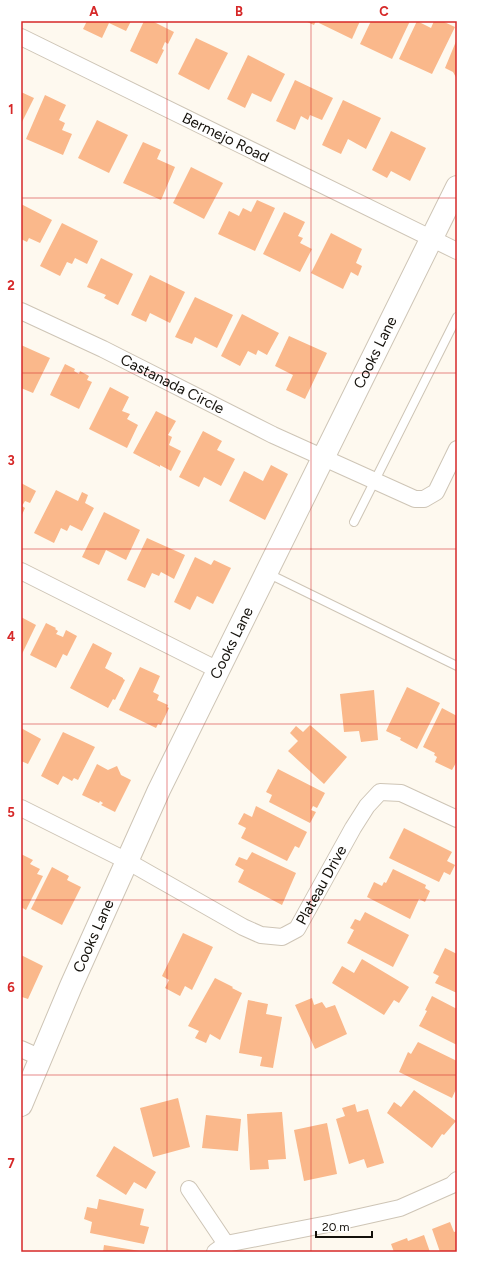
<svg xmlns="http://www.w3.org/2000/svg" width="478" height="1273" font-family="Figtree,sans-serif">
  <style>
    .building { fill: #fab88b }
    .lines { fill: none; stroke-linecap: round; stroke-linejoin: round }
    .service-casing { stroke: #cec5b6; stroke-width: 10 }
    .minor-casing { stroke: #cec5b6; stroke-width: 18 }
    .secondary-casing { stroke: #cec5b6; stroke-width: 24 }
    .service { stroke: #fff; stroke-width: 8 }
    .minor { stroke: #fff; stroke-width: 16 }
    .secondary { stroke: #fff; stroke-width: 22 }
    .grid { fill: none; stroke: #d62828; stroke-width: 1; stroke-opacity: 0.55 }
    .labels { text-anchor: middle; stroke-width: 3; stroke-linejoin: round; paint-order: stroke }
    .street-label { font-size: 15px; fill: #14110b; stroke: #fff }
    .neatline { fill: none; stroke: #d62828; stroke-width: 1.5 }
    .grid-label { font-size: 13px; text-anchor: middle; font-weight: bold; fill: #d62828 }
  </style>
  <rect width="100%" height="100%" fill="#fef9ef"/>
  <!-- building -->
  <g class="building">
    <path d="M87,21H131L126,31L109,23L102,38L83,29Z"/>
    <path d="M144,21H152L174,32L168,44L165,42L162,49L164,50L157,64L130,51Z"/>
    <path d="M305,21H316L314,25Z"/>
    <path d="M320,21H360L352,39L319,23Z"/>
    <path d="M371,21H410L392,59L360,44Z"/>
    <path d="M417,21L431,28L434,21H442L455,27L432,74L399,59Z"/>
    <path d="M196,38L228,53L209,90L178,74Z"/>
    <path d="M457,39V79L453,72L445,68Z"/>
    <path d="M248,55L285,74L271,102L252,93L245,108L227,99Z"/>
    <path d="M295,80L333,98L322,120L310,115L308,120L301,116L295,130L276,121Z"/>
    <path d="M21,92L34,98L21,124Z"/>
    <path d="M45,95L66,105L59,120L65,123L62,130L72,134L63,155L26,139Z"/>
    <path d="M343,100L381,118L366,149L348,139L341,154L322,145Z"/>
    <path d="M97,120L128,135L109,173L78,158Z"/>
    <path d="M391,131L426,148L410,181L391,171L387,178L372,170Z"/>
    <path d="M143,142L161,150L157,159L175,167L161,200L123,183Z"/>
    <path d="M191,167L223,183L204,219L173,203Z"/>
    <path d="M257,200L275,208L255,251L218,234L229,211L239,216L243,208L251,212Z"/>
    <path d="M21,204L52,220L40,243L29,238L27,242L21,239Z"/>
    <path d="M284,212L305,222L298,236L303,238L300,243L312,249L300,272L263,254Z"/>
    <path d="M62,223L98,241L87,264L75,258L72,264L67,262L60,276L40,266Z"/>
    <path d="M331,233L362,249L356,263L362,266L358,276L351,272L343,289L311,273Z"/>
    <path d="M101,258L133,274L118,305L104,298L106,295L87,287Z"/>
    <path d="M150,275L185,292L170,323L150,313L146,322L131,315Z"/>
    <path d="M195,297L233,315L217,348L195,337L192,344L175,337Z"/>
    <path d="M242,314L279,333L267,355L258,350L256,355L248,351L240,366L221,356Z"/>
    <path d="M289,336L327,353L305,399L286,390L293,375L275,366Z"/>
    <path d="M21,345L50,358L33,393L21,388Z"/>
    <path d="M65,364L75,369L74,371L79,374L80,371L89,376L87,380L92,382L79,409L50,395Z"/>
    <path d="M110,387L129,397L122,411L130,414L127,419L138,425L127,448L89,429Z"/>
    <path d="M156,411L176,421L168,435L172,437L169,445L181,451L171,471L160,465V467L133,453Z"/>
    <path d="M203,431L222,441L217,450L235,459L221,486L204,477L199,487L179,477Z"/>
    <path d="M271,465L288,474L265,520L229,501L244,471L263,481Z"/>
    <path d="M21,483L36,491L30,503L25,501L22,506L25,508L21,517Z"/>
    <path d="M56,490L78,501L82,492L88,495L85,503L94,508L82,531L70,525L67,531L61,528L54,543L34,533Z"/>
    <path d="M104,512L140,530L126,560L106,550L99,565L82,557Z"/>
    <path d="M147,538L185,555L174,579L161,572L159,576L152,573L145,588L127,580Z"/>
    <path d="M195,557L211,565L214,560L231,568L213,604L197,596L190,610L174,602Z"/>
    <path d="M21,617L36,625L21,656Z"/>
    <path d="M46,623L56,628L55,629L58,631L56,634L63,637L66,630L77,636L67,656L63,654L56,668L30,655Z"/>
    <path d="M93,643L112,653L105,668L123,678V679L125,680L115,700L113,699L108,708L70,688Z"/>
    <path d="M140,667L160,676L153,692L159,695L157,700L168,705L167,707L169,708L161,725L158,724L156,728L119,710Z"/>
    <path d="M407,687L440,703L417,749L400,740L401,738L386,731Z"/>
    <path d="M374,690L378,740L361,742L359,731L344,732L340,694Z"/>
    <path d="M442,708L457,716V761L452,770L435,762L437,757L434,755L435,753L423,747Z"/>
    <path d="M310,725L347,757L324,784L288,751L298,741L290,733L296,726L303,732Z"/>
    <path d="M21,728L41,739L28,764L21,761Z"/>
    <path d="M63,732L95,747L78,780L74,778L72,781L63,776L58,785L41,776Z"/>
    <path d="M97,764L108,770L117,766L121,775L131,780L115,812L101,805L103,803L100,801L99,803L82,795Z"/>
    <path d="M278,769L325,793L317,808L313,806L311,810L316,812L310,823L269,802L272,795L266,792Z"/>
    <path d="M256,806L307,832L299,848L295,846L287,861L241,838L246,828L238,824L244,813L252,817Z"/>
    <path d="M404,828L452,852L447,861L455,865L450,875L444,872L439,882L389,858Z"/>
    <path d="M252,852L296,873L282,905L238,882L244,870L235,865L239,857L247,860Z"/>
    <path d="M21,854L33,860L30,864L40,869L37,874L43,876L26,910L21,907Z"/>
    <path d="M52,867L69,876L67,880L81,887L62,925L31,909Z"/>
    <path d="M393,869L426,885L425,888L430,891L425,902L419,899L410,919L367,897L374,882L382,886L384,882L386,883Z"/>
    <path d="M365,912L409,935L393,967L347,943L354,930L350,928L355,919L360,921Z"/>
    <path d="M183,933L213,947L192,990L185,986L180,996L165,988L169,980L162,976Z"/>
    <path d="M445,948L457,954V993L435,983L439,976L433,973Z"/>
    <path d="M21,955L43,966L28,999L22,997L21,1000Z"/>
    <path d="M362,959L409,987L399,1003L394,1000L384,1015L332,983L342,966L354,973Z"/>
    <path d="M215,978L233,987L232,988L242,993L220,1040L210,1034L206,1043L195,1038L199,1031L188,1026Z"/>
    <path d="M432,996L457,1009V1045L419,1026L427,1011L425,1010Z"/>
    <path d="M312,998L314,1005L322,1002L326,1008L335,1005L347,1034L315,1049L295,1005Z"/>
    <path d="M248,1000L268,1004L266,1014L282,1017L273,1068L260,1066L262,1057L239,1053Z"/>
    <path d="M418,1042L457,1061V1087L452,1098L399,1072L408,1052L411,1054Z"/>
    <path d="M414,1090L456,1121L444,1135L442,1134L432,1148L387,1113L394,1102L401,1107Z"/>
    <path d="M178,1098L190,1147L153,1157L140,1108Z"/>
    <path d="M355,1104L357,1112L368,1109L384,1163L367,1168L364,1159L349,1164L336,1119L345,1116L342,1108Z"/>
    <path d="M282,1112L286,1159L268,1160L269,1169L250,1170L247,1114Z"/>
    <path d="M206,1115L241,1119L238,1151L202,1148Z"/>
    <path d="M327,1123L337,1174L304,1181L294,1130Z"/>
    <path d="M114,1146L156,1172L146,1189L134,1182L126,1195L96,1176Z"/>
    <path d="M99,1199L144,1209L140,1225L149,1227L144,1244L90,1233L92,1222L84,1219L87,1207L97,1209Z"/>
    <path d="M450,1222L454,1232L457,1231V1252H440L432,1229Z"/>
    <path d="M424,1235L430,1252H394L391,1244L407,1238L408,1241Z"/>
    <path d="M104,1245L140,1251V1252H103Z"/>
  </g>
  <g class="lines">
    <!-- service casing -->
    <g class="service-casing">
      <g id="service">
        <path d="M354,522L457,317"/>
        <path d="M267,573L457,666"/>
      </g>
    </g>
    <!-- minor casing -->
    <g class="minor-casing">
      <g id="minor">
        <path id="s1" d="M21,37L457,251"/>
        <path id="s2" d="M21,311L103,349L273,435L415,499H424L436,492L457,449"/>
        <path d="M21,571L218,670"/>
        <path id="s3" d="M21,808L127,861L243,927L261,935L282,937L297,929L353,828L367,806L380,792L401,793L457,819"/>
        <path d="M21,1049L41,1058"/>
        <path d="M189,1189L226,1244"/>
        <path d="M215,1252L226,1244L333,1223L400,1208L452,1185L457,1180"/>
      </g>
    </g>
    <!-- secondary casing -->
    <g class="secondary-casing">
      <g id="secondary">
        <path id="s4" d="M21,1105L71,986L159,790L457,187"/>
      </g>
    </g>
    <!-- service -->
    <use href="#service" class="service"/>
    <!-- minor -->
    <use href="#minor" class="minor"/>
    <!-- secondary -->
    <use href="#secondary" class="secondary"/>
  </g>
  <!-- grid -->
  <path class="grid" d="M167,21V1252M311,21V1252M21,198H457M21,373H457M21,549H457M21,724H457M21,900H457M21,1075H457"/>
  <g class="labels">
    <!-- street labels -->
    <g class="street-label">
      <text dy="5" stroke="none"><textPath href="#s1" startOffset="228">Bermejo Road</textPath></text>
      <text dy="5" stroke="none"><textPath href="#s4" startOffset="832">Cooks Lane</textPath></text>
      <text dy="5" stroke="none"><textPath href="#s2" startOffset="168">Castanada Circle</textPath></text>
      <text dy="5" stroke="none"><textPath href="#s4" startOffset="508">Cooks Lane</textPath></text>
      <text dy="5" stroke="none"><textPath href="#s3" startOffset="360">Plateau Drive</textPath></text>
      <text dy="5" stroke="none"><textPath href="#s4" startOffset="184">Cooks Lane</textPath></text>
    </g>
  </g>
  <!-- border -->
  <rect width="478" height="1273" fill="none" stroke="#ffffff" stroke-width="44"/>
  <!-- scale -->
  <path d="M316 1231v6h56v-6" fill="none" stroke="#14110b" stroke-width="2"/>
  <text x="322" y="1231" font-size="12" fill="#14110b" stroke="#ffffff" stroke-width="3" paint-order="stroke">20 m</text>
  <rect x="22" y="22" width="434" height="1229" class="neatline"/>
  <g class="grid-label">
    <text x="94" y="16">A</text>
    <text x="239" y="16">B</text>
    <text x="384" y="16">C</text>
    <text x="11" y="114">1</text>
    <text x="11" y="290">2</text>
    <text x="11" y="465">3</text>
    <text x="11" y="641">4</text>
    <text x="11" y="817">5</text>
    <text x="11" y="992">6</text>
    <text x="11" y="1168">7</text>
  </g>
</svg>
